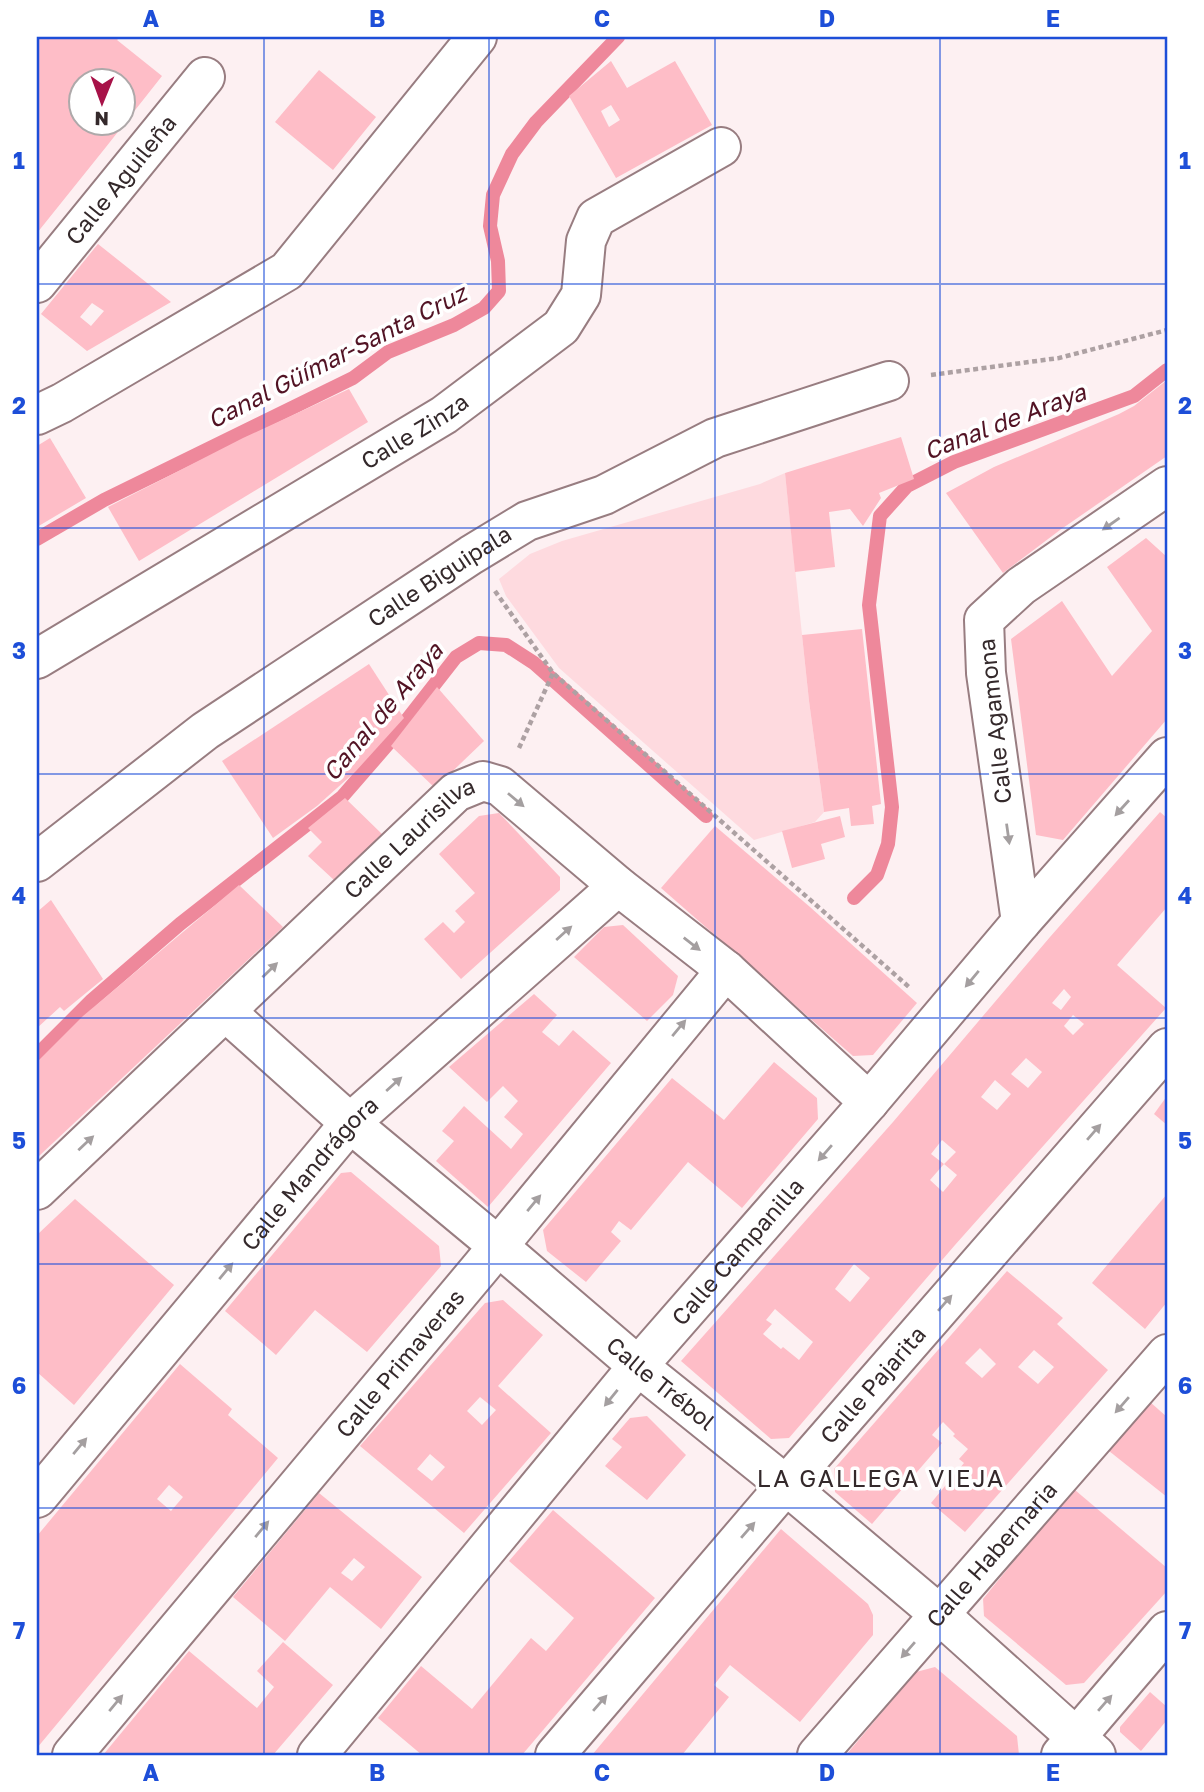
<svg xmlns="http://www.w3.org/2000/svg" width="1204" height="1792" font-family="'Golos Text',sans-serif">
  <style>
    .green { fill: #fedadf }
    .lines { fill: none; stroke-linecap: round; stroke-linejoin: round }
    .stream { stroke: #ee889b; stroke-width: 14 }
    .building { fill: #febdc7; fill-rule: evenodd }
    .minor-casing { stroke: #987d81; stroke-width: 42 }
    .path { stroke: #ada1a3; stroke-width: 4.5; stroke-dasharray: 5 3.5; stroke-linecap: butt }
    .minor { stroke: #fff; stroke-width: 38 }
    .oneway { fill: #a49fa0 }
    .grid { fill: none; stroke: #1d4ed8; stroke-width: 2; stroke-opacity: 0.55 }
    .labels { text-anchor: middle; stroke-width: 7; stroke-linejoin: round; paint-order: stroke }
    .street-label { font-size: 23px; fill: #34292b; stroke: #fff }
    .water-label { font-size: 24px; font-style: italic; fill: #521324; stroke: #fff }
    .neighbourhood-label { font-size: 24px; letter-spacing: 2px; fill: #34292b; stroke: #fff }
    .neatline { fill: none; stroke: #1d4ed8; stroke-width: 2.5 }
    .grid-label { font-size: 23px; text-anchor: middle; font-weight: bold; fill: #1d4ed8 }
  </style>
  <rect width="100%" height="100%" fill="#fdf0f2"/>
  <!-- green -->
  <path class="green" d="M785,473L809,701L824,812L815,822L754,840L559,668L506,596L499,579L530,554L562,541L760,484Z"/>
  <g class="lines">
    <!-- stream -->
    <g class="stream">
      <path d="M37,539L104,500L353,378L388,352L454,325L484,308L499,291L498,261L490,226L493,195L512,154L536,122L618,37"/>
      <path d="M854,898L877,875L888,844L892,807L869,605L880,516L907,486L954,462L1134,396L1167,370"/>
      <path d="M37,1055L92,1000L180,924L342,797L388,744L456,657L479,643L506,645L534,663L706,816"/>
    </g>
  </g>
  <!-- building -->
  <g class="building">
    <path d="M37,37H120L117,40L162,76L106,147L37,233ZM80,80H122V122H80Z"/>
    <path d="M611,61L627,88L675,61L712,125L616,178L569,96ZM611,105L620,120L609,127L601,111Z"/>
    <path d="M319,70L376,117L333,170L275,122Z"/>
    <path d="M98,244L171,302L87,351L41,314ZM92,303L104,311L91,326L80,317Z"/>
    <path d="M1167,380V456L1060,530L1003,573L946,493L994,467L1119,414L1134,406Z"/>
    <path d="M349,389L368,422L139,561L108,507L243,438Z"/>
    <path d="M901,437L914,479L879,493L881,498L863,526L850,509L829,512L835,567L795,572L785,473Z"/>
    <path d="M50,438L86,498L37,527V446Z"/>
    <path d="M1146,538L1167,557V719L1063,840L1036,835L1011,639L1062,601L1112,676L1152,631L1107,567Z"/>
    <path d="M862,629L881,804L872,806L874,824L851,826L849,808L824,812L809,701L802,635Z"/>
    <path d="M369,664L404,718L356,771L317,806L273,838L222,761Z"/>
    <path d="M437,687L484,741L435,788L391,746Z"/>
    <path d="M345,798L383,835L334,880L308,856L322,842L308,828Z"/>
    <path d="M1160,812L1167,818V907L1117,965L1166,1008L955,1245L789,1438L771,1439L681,1361L893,1122L1050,937ZM1064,989L1071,997L1061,1010L1052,1003ZM1073,1015L1084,1024L1073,1035L1064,1026ZM1026,1058L1042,1072L1028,1088L1011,1074ZM995,1080L1011,1094L997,1110L981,1097ZM942,1140L956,1152L944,1164L957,1175L943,1192L930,1180L944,1164L931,1154ZM854,1264L870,1278L850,1302L835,1289ZM775,1309L813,1342L799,1360L783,1347L781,1349L763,1334L772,1324L766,1320Z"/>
    <path d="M499,813L560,877V890L461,979L424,939L443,922L454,933L465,922L455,911L475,893L439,854L479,816Z"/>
    <path d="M840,816L845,837L821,844L825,859L792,868L782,831Z"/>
    <path d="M715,826L810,907L917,1003L873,1055L853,1056L661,888Z"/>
    <path d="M239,885L283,927L38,1157L37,1062L83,1016Z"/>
    <path d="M51,900L103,979L64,1011L60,1007L37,1028V912Z"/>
    <path d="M623,925L678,976L673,995L647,1021L574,957L604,927Z"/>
    <path d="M534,994L557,1015L542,1032L559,1046L573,1030L611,1063L488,1207L436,1161L454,1141L442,1131L464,1106L511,1149L523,1134L504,1117L518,1101L503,1086L487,1102L449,1067Z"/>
    <path d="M774,1062L817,1098L818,1119L742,1208L688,1162L631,1230L619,1221L611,1232L621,1241L586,1282L547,1251L543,1230L672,1078L724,1120Z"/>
    <path d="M1167,1096V1125L1154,1114Z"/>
    <path d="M351,1172L439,1246L441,1266L367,1352L315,1310L276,1355L225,1311L341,1173Z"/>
    <path d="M1167,1194V1302L1145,1329L1092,1283Z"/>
    <path d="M75,1199L174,1285L74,1405L37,1372V1235Z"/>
    <path d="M1007,1271L1063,1318L1057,1324L1108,1370L965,1532L931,1503L964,1463L959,1459L968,1449L953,1436L955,1434L943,1422L932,1435L942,1443L872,1524L835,1492L834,1469ZM980,1348L996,1364L982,1378L965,1363ZM1034,1350L1054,1367L1038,1384L1018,1367Z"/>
    <path d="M503,1300L543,1335L498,1386L551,1433L464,1533L360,1446L485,1303ZM480,1397L496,1410L482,1425L467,1411ZM430,1454L445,1467L432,1481L417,1469Z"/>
    <path d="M180,1364L232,1409L228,1415L278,1458L37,1748V1536ZM169,1485L183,1497L171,1511L157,1499Z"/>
    <path d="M1150,1402L1167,1417V1497L1109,1451Z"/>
    <path d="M647,1416L686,1455L647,1500L605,1466L622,1447L612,1439L630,1418Z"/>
    <path d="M1075,1490L1167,1568V1591L1084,1683L1066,1685L984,1616L983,1599L1035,1535Z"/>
    <path d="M319,1493L422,1577L381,1629L330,1587L285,1641L233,1597ZM354,1558L365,1567L352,1581L341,1573Z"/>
    <path d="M553,1510L655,1598L522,1755H422L378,1718L421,1666L472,1709L531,1638L546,1651L574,1618L509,1561Z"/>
    <path d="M781,1529L868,1604L873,1615V1635L800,1722L730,1665L714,1685L729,1697L682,1755H592Z"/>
    <path d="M283,1642L333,1685L273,1755H103L189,1651L257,1708L274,1687L257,1671Z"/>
    <path d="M935,1667L1017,1736L1019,1755H846L916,1672Z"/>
    <path d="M1150,1692L1167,1707V1720L1141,1751L1120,1732V1727Z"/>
  </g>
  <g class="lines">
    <!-- minor casing -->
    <g class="minor-casing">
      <g id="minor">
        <path id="s1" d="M37,283L205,77"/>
        <path d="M37,415L62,403L287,271L477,37"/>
        <path id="s2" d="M37,659L444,415L561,327L581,295L586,241L596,218L721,147"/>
        <path id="s3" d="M37,862L205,731L471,555L527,521L604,495L715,438L889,381"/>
        <path d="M1021,922L986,673L984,620L1021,586L1167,486"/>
        <path id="s4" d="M226,1012L350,1123L498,1246L638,1366L786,1485L939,1614L1096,1755"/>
        <path id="s5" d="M37,1190L456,792L483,781L500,786L618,886L726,970L869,1102"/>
        <path id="s6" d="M37,1498L350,1123L618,886"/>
        <path id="s7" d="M72,1755L481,1267L726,970"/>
        <path id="s8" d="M317,1755L638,1366L869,1102L1021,922L1167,757"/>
        <path id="s9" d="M555,1755L786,1485L1167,1048"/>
        <path id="s10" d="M817,1755L1167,1354"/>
        <path d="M1061,1755L1167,1631"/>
      </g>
    </g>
    <!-- path -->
    <g class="path">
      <path d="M931,375L1059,358L1167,330"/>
      <path d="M495,591L553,673L909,987"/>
      <path d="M519,748L553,673"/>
    </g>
    <!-- minor -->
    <use href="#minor" class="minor"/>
  </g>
  <!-- one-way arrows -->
  <defs><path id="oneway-solid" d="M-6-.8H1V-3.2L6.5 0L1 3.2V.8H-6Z" transform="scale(1.75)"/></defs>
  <g class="oneway">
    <use href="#oneway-solid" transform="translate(1111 524) rotate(145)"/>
    <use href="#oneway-solid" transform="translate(516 800) rotate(40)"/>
    <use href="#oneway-solid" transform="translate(1122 808) rotate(132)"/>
    <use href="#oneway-solid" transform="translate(1008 834) rotate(82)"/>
    <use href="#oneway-solid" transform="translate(564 933) rotate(-42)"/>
    <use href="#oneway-solid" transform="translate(692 944) rotate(38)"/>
    <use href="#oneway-solid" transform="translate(270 970) rotate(-44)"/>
    <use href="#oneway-solid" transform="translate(972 979) rotate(130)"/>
    <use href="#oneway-solid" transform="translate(679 1028) rotate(-50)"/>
    <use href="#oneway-solid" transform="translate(394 1084) rotate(-42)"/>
    <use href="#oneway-solid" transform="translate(1094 1132) rotate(-49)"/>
    <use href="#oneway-solid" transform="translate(86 1143) rotate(-43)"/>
    <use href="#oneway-solid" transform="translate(825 1153) rotate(131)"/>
    <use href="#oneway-solid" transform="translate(534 1203) rotate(-50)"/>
    <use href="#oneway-solid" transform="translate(226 1271) rotate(-50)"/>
    <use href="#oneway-solid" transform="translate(945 1303) rotate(-49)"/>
    <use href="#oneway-solid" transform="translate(611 1398) rotate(129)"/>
    <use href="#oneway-solid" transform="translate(1122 1405) rotate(131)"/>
    <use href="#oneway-solid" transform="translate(80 1446) rotate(-50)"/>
    <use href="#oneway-solid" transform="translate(262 1529) rotate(-50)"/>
    <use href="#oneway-solid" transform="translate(748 1530) rotate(-49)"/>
    <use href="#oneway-solid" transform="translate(908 1650) rotate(131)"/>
    <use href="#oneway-solid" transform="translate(116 1703) rotate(-50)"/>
    <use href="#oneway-solid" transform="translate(600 1703) rotate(-49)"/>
    <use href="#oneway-solid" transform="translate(1105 1703) rotate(-49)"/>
  </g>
  <!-- grid -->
  <path class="grid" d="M264,37V1755M489,37V1755M715,37V1755M940,37V1755M37,284H1167M37,528H1167M37,774H1167M37,1018H1167M37,1264H1167M37,1508H1167"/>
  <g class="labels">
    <!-- street labels -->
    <g class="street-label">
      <text dy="8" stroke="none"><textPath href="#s1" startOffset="133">Calle Aguileña</textPath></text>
      <text dy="8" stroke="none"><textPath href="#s2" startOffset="441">Calle Zinza</textPath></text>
      <text dy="8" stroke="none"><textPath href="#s3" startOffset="494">Calle Biguipala</textPath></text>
      <text transform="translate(995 721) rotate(-96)" y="8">Calle Agamona</text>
      <text dy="8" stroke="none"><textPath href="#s5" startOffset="513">Calle Laurisilva</textPath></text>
      <text dy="8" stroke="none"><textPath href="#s6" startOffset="424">Calle Mandrágora</textPath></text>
      <text dy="8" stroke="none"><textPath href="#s8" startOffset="656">Calle Campanilla</textPath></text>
      <text dy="8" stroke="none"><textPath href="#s7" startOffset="511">Calle Primaveras</textPath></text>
      <text dy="8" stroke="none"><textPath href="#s4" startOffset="572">Calle Trébol</textPath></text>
      <text dy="8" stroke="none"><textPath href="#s9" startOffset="488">Calle Pajarita</textPath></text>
      <text dy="8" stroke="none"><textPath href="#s10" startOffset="266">Calle Habernaria</textPath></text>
    </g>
    <!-- water labels -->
    <g class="water-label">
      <text transform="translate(337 357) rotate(-27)" y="8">Canal Güímar-Santa Cruz</text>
      <text transform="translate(1005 422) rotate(-21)" y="8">Canal de Araya</text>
      <text transform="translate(383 712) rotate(-50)" y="8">Canal de Araya</text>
    </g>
    <!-- neighbourhood labels -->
    <g class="neighbourhood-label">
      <text x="881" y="1487">LA GALLEGA VIEJA</text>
    </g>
  </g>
  <!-- border -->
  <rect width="1204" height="1792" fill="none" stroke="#ffffff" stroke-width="77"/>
  <!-- north arrow -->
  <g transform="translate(102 102) rotate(181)"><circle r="33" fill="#ffffff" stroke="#aea9aa" stroke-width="2"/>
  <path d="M0-5L12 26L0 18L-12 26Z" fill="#a71248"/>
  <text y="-10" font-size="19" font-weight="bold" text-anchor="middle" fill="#34292b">N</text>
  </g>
  <rect x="38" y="38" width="1128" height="1716" class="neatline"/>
  <g class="grid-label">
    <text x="151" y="27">A</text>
    <text x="377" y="27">B</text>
    <text x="602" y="27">C</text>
    <text x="827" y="27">D</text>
    <text x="1053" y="27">E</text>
    <text x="19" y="169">1</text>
    <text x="1185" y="169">1</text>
    <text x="19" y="414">2</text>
    <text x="1185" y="414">2</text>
    <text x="19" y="659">3</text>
    <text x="1185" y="659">3</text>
    <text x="19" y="904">4</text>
    <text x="1185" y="904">4</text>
    <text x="19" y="1149">5</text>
    <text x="1185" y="1149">5</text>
    <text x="19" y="1394">6</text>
    <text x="1185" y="1394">6</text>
    <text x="19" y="1639">7</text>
    <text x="1185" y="1639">7</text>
    <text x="151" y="1781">A</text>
    <text x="377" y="1781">B</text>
    <text x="602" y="1781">C</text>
    <text x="827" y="1781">D</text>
    <text x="1053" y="1781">E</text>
  </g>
</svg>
